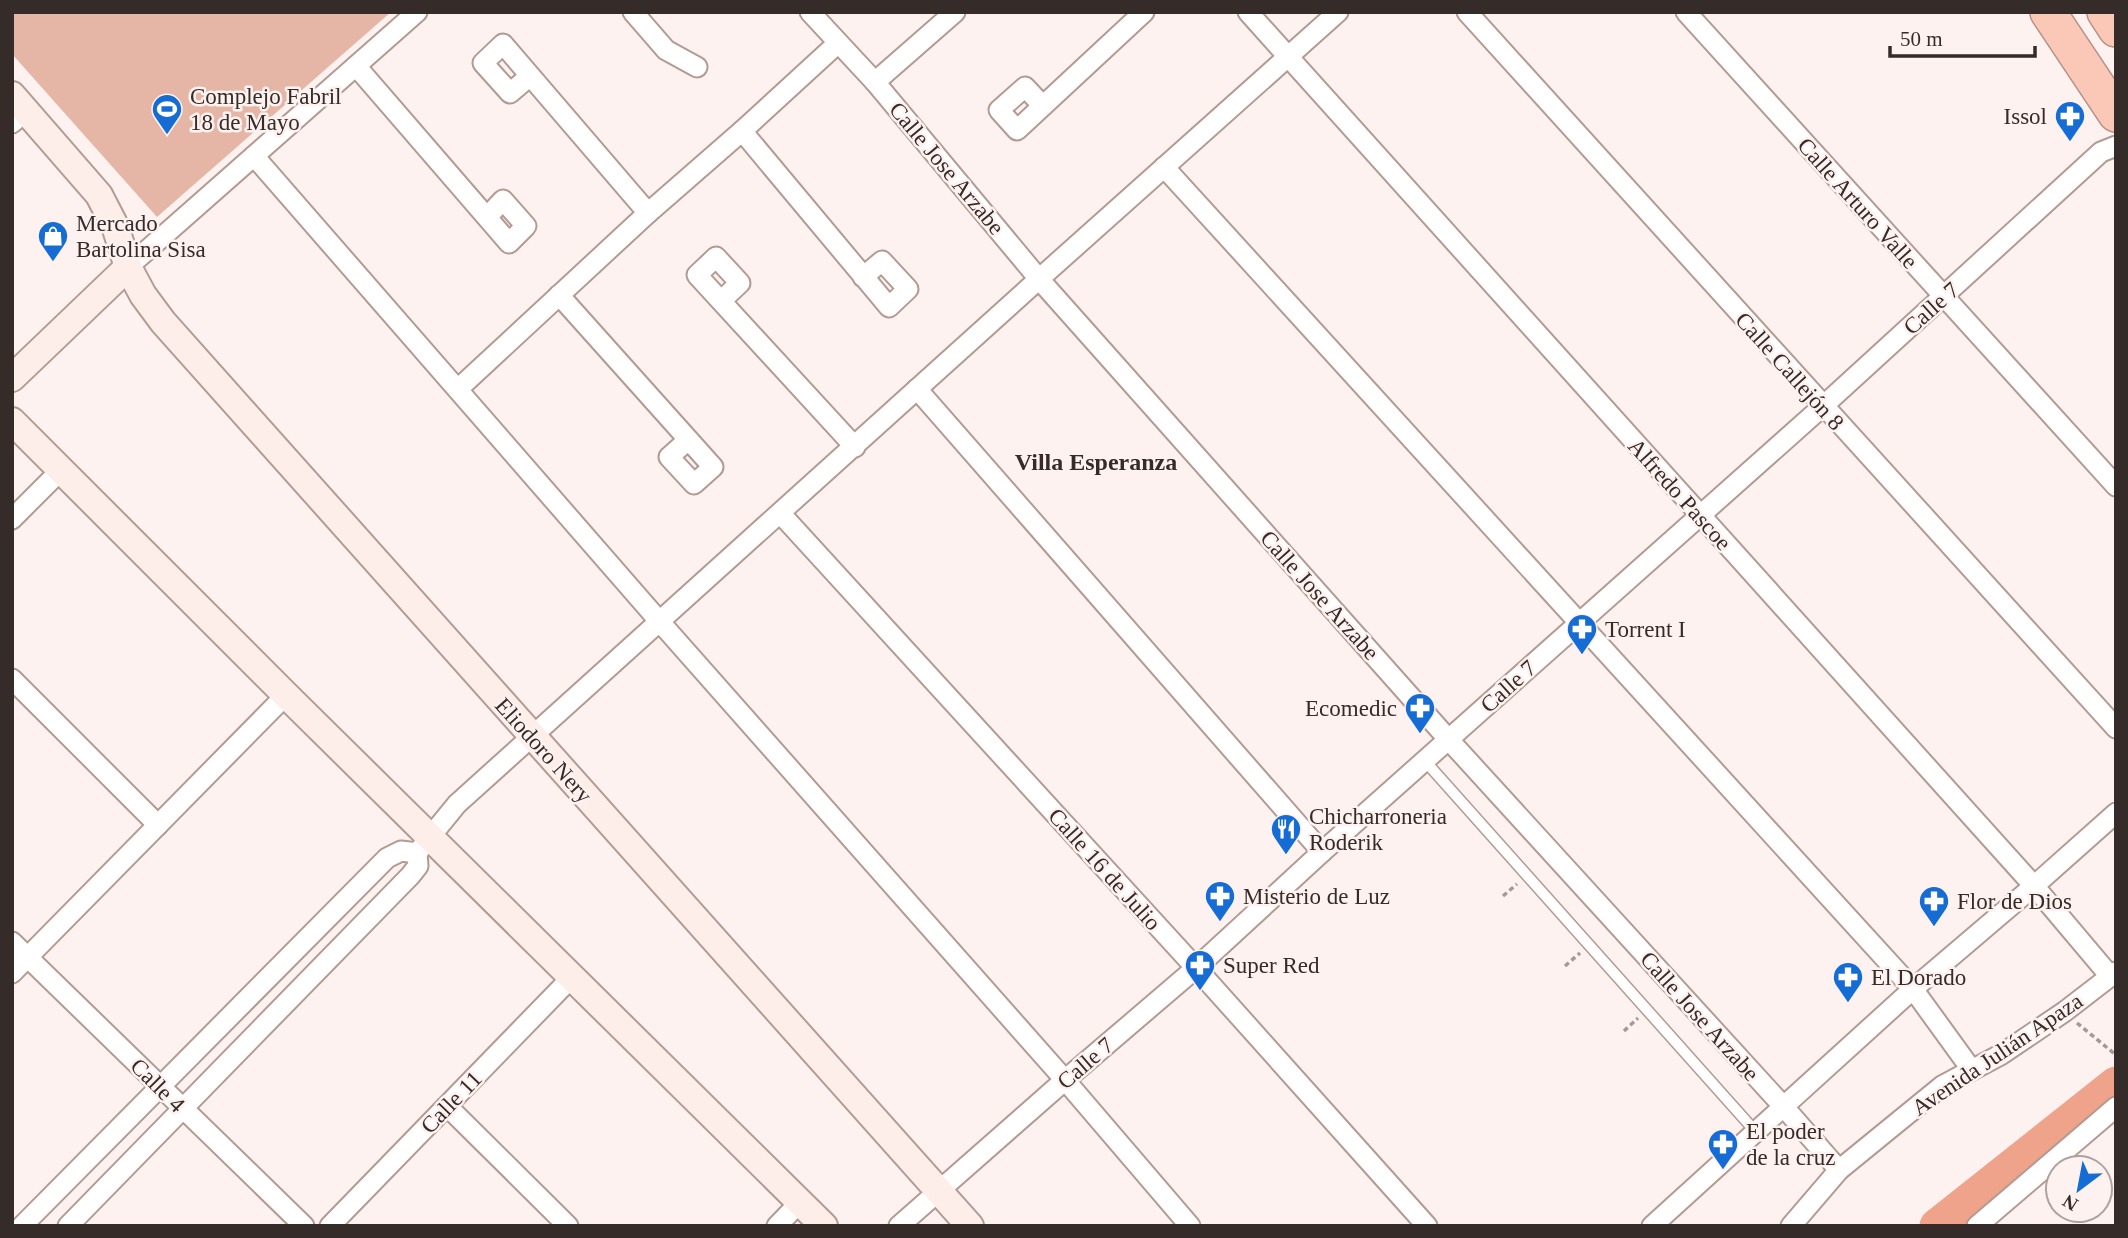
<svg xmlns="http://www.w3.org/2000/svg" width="2128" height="1238" font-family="Georgia,serif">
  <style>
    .green { fill: #e5b6a6 }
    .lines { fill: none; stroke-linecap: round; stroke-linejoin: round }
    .river { stroke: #efa38a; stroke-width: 35 }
    .lane-casing { stroke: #b39b93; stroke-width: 13 }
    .street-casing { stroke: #b39b93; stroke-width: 23 }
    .secondary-casing { stroke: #b39b93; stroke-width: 30 }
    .highway-casing { stroke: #b69185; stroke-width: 38 }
    .path { stroke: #a49996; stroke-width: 3.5; stroke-dasharray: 5 3.5; stroke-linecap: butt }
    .lane { stroke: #fff; stroke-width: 10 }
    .street { stroke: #fff; stroke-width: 19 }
    .secondary { stroke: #feeee9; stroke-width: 26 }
    .highway { stroke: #fbc8b7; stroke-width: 35 }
    .labels { text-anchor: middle; stroke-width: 5; stroke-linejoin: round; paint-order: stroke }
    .poi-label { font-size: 23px; fill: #352b28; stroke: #fdf2ef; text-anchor: start }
    .street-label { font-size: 23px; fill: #352b28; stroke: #fdf2ef }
    .neighbourhood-label { font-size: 24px; font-weight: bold; fill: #352b28; stroke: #fdf2ef }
  </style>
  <rect width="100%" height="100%" fill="#fdf2ef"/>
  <!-- green -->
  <path class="green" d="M12,12H391L157,217L12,54Z"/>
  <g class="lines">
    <!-- river -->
    <path class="river" d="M1937,1226L2116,1084"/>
    <!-- lane casing -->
    <g class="lane-casing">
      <path id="lane" d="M1425,761L1755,1131"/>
    </g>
    <!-- street casing -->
    <g class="street-casing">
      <g id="street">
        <path d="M633,12L666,50L697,67"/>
        <path d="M810,12L875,82L1039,279L1449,740L1783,1106L1839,1170"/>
        <path d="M1248,12L2034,886L2110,976"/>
        <path d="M1467,12L2116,728"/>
        <path d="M1686,12L2116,486"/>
        <path d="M356,66L509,243L526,226L503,200L487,217"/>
        <path d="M530,76L510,93L483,63L503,44L648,213"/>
        <path d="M875,82L955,12"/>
        <path d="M1043,106L1025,87L999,110L1017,130L1144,12"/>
        <path d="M12,123L26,111"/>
        <path d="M742,131L889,307L908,289L882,261L863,277"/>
        <path d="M254,156L660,622L1065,1080L1190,1226"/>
        <path d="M1164,167L1913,989L1971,1069"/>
        <path d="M128,267L417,12"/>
        <path d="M559,295L713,467L694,484L669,457L688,440"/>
        <path d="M721,301L740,283L716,257L697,275L855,447"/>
        <path d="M458,389L648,213L742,131L838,43"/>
        <path d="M917,389L1322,852"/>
        <path d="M781,514L1196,968L1427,1226"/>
        <path d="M12,519L61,470"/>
        <path d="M12,679L158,825"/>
        <path d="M12,942L304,1226"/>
        <path d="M12,973L286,695"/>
        <path d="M447,1106L568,1226"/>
        <path d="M22,1226L387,858L401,851L417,853"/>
        <path d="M68,1226L410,876L418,866L417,853L457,804L1039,279L1338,12"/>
        <path d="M330,1226L572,977"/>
        <path d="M777,1226L800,1202"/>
        <path d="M899,1226L1065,1080L1196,968L1322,852L1822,407L2101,152L2116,146"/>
        <path d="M1652,1226L1913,989L2034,886L2116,813"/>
        <path d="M1791,1226L1839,1170L1942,1086L2002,1054L2064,1012L2116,972"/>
        <path d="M1977,1226L2116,1107"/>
      </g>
    </g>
    <!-- secondary casing -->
    <g class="secondary-casing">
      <g id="secondary">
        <path d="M12,95L99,195L115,226L128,267L143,295L163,322L970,1226"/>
        <path d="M12,378L128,267"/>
        <path d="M12,421L286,695L824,1226"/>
      </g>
    </g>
    <!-- highway casing -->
    <g class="highway-casing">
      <g id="highway">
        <path d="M2048,12L2116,114"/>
        <path d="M2105,12L2116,29"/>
      </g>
    </g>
    <!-- path -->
    <g class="path">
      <path d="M1503,896L1517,884"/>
      <path d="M1565,966L1580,953"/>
      <path d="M2077,1023L2116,1055"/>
      <path d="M1624,1031L1638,1018"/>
    </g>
    <!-- lane -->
    <use href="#lane" class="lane"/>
    <!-- street -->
    <use href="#street" class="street"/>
    <!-- secondary -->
    <use href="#secondary" class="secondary"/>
    <!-- highway -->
    <use href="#highway" class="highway"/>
  </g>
  <!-- icons -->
  <defs>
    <g id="stadium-pin" transform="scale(1.575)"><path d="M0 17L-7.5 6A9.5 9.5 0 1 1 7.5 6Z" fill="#156cd5" stroke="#fdf2ef"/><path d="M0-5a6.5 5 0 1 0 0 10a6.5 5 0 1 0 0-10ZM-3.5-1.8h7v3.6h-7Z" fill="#fff"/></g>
    <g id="pharmacy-pin" transform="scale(1.575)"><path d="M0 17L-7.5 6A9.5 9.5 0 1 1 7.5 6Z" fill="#156cd5" stroke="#fdf2ef"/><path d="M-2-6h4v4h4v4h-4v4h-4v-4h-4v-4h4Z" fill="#fff"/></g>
    <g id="shop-pin" transform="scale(1.575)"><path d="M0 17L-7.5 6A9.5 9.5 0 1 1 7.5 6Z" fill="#156cd5" stroke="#fdf2ef"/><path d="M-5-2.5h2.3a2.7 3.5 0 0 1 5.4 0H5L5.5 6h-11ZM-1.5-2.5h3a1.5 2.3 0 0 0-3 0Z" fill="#fff"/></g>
    <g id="restaurant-pin" transform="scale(1.575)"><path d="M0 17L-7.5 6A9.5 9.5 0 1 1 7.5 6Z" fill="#156cd5" stroke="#fdf2ef"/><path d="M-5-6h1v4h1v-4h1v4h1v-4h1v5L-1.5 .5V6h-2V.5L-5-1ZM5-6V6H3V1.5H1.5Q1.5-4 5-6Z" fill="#fff"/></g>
  </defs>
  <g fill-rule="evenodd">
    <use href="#stadium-pin" x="167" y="109"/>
    <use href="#pharmacy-pin" x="2070" y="116"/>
    <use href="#shop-pin" x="53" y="236"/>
    <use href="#pharmacy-pin" x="1582" y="629"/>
    <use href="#pharmacy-pin" x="1420" y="708"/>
    <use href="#restaurant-pin" x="1286" y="829"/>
    <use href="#pharmacy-pin" x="1220" y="896"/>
    <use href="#pharmacy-pin" x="1934" y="901"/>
    <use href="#pharmacy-pin" x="1200" y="965"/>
    <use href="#pharmacy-pin" x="1848" y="977"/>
    <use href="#pharmacy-pin" x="1723" y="1144"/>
  </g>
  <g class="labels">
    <!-- poi labels -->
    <g class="poi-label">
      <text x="190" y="104">Complejo Fabril<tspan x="190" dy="26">18 de Mayo</tspan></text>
      <text x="2047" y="124" text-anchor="end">Issol</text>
      <text x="76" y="231">Mercado<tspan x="76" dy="26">Bartolina Sisa</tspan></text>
      <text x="1605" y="637">Torrent I</text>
      <text x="1397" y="716" text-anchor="end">Ecomedic</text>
      <text x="1309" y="824">Chicharroneria<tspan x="1309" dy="26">Roderik</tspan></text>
      <text x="1243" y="904">Misterio de Luz</text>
      <text x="1957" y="909">Flor de Dios</text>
      <text x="1223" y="973">Super Red</text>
      <text x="1871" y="985">El Dorado</text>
      <text x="1746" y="1139">El poder<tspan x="1746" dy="26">de la cruz</tspan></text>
    </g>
    <!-- street labels -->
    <g class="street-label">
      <text transform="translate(947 168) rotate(50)" y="8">Calle Jose Arzabe</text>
      <text transform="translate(1858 203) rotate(48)" y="8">Calle Arturo Valle</text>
      <text transform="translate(1931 308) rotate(-42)" y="8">Calle 7</text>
      <text transform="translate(1790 371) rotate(48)" y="8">Calle Callejón 8</text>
      <text transform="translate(1680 494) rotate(48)" y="8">Alfredo Pascoe</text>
      <text transform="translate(1320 595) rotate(48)" y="8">Calle Jose Arzabe</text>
      <text transform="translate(1508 686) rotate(-42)" y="8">Calle 7</text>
      <text transform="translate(544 750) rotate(48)" y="8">Eliodoro Nery</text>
      <text transform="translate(1105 869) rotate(48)" y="8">Calle 16 de Julio</text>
      <text transform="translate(1700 1016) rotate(48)" y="8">Calle Jose Arzabe</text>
      <text transform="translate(1997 1054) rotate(-34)" y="8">Avenida Julián Apaza</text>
      <text transform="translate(1085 1063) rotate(-41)" y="8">Calle 7</text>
      <text transform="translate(158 1085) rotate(45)" y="8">Calle 4</text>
      <text transform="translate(451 1102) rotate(-46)" y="8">Calle 11</text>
    </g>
    <!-- neighbourhood labels -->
    <g class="neighbourhood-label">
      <text x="1096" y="470">Villa Esperanza</text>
    </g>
  </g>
  <!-- border -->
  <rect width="2128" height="1238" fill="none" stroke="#352b28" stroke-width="28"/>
  <!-- north arrow -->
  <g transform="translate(2079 1189) rotate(212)"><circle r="33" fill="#fdf2ef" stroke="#ada29f" stroke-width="2"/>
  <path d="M0-5L12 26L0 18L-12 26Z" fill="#156cd5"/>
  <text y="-10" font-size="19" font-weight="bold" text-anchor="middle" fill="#352b28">N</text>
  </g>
  <!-- scale -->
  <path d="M1890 46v10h145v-10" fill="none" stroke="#352b28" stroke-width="3.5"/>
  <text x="1900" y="46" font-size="21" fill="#352b28" stroke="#fdf2ef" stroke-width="5" paint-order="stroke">50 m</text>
</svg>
